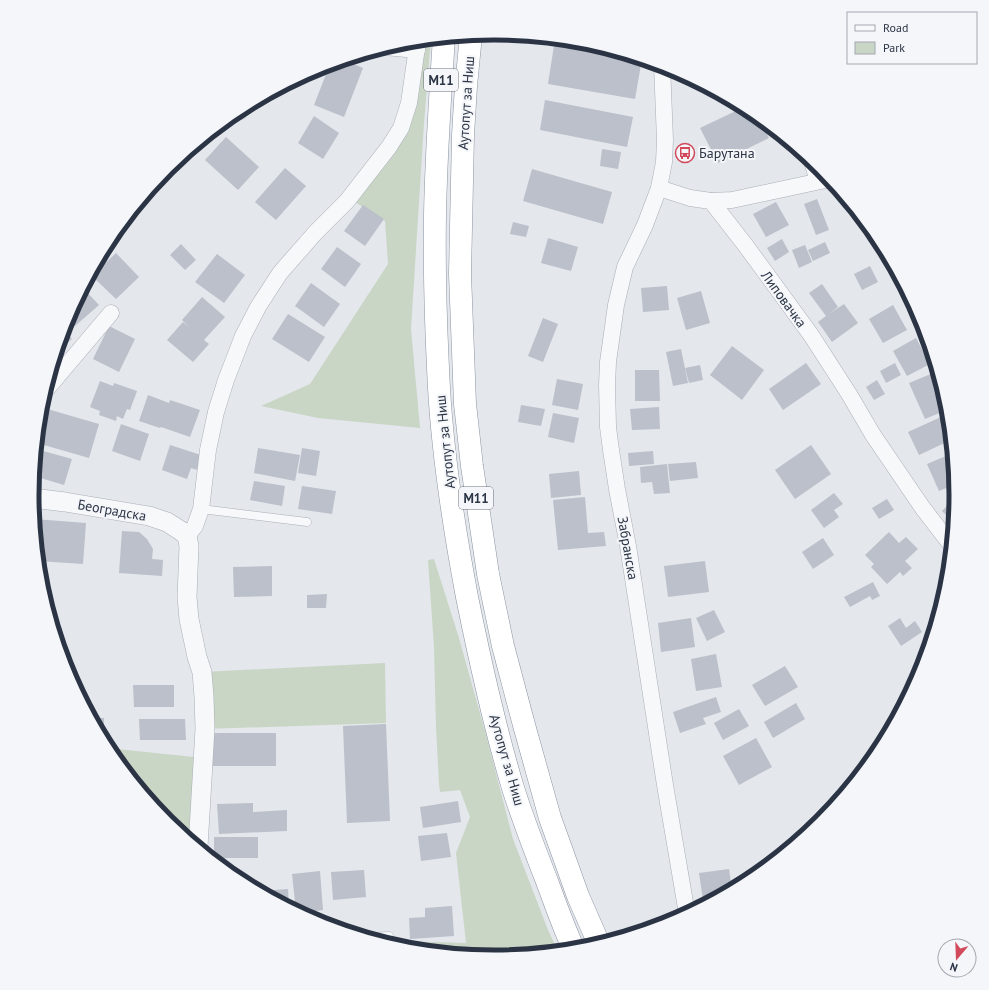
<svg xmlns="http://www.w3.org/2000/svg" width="989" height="990" font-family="'PT Sans',sans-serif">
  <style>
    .green { fill: #c9d6c5 }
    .building { fill: #bbc0ca }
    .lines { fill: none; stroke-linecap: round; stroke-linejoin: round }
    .service-casing { stroke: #a9aeb7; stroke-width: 9 }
    .minor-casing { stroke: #a9aeb7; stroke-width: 17 }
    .tertiary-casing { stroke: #a9aeb7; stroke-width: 20 }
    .trunk-casing { stroke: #8b94a3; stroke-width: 23 }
    .service { stroke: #f7f8fa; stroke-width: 8 }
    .minor { stroke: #f7f8fa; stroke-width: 16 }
    .tertiary { stroke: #f7f8fa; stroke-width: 19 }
    .trunk { stroke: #fff; stroke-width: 22 }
    .labels { text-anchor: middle; stroke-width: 4; stroke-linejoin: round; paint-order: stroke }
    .shield { fill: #f4f6f9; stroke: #676e7b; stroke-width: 1 }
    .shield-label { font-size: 13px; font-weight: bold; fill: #2b3445 }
    .street-label { font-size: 14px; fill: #2b3445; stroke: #f4f6f9 }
    .poi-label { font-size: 14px; fill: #2b3445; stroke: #f4f6f9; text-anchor: start }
    .rim { fill: none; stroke: #2b3445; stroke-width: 5 }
  </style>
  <rect width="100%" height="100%" fill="#e4e7ec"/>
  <!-- green -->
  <g class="green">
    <path d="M431,39L424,123L411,329L420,428L318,418L261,406L310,384L388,264L385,221L347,197L401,128L418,40Z"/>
    <path d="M434,559L459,638L486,735L513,839L548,930L558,951L494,957L404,949L398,947V941L466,943L456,853L470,817L460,790L440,792L439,784L436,727L434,647L428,560Z"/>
    <path d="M385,663L386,723L205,729L202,672Z"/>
    <path d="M108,748L203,758L198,847L167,822L110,752Z"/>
  </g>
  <!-- building -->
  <g class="building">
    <path d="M555,39L585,41L642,59L635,99L548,84Z"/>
    <path d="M344,60L363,68L344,117L314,105L330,64Z"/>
    <path d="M545,100L633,117L627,147L540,130Z"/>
    <path d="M740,109L745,118L755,113L758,116L769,138L718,163L700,128Z"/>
    <path d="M314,116L339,133L323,159L298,143Z"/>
    <path d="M226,137L259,167L238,190L205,160Z"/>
    <path d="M602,149L621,152L618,169L600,166Z"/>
    <path d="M285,168L306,186L276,220L255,202Z"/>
    <path d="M532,169L612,192L603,224L523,201Z"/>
    <path d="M817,199L829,230L816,235L804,204Z"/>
    <path d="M776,202L789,225L766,237L753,214Z"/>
    <path d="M363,205L384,219L365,246L344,231Z"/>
    <path d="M865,221L879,238L869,241L863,222Z"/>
    <path d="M513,222L529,226L526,237L510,234Z"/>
    <path d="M548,238L578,247L571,271L541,263Z"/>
    <path d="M782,239L789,252L775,261L767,248Z"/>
    <path d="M825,242L830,253L813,261L808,250Z"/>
    <path d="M181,244L196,260L185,270L170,255Z"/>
    <path d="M805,245L812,262L799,268L792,250Z"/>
    <path d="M337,247L361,264L345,287L321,269Z"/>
    <path d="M116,253L139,277L116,299L92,276Z"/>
    <path d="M217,254L245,275L224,303L195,282Z"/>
    <path d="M870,266L878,282L862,290L854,274Z"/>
    <path d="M311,283L340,304L324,327L295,306Z"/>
    <path d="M822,284L838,307L829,314L844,304L858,323L832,342L818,322L826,316L809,293Z"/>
    <path d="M667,286L669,310L643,312L641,288Z"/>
    <path d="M83,288L99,305L75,326L67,318Z"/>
    <path d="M701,291L710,323L686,330L677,298Z"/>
    <path d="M202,297L225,317L204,340L209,344L193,362L167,340L183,322L190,328L182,320Z"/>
    <path d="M893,305L907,330L883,343L869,319Z"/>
    <path d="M288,314L325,337L309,362L272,339Z"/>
    <path d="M543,318L558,324L543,362L528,356Z"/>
    <path d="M109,326L135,339L119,372L93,359Z"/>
    <path d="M64,330L72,339L57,351Z"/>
    <path d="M916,338L930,364L907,376L893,351Z"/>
    <path d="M732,346L764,370L742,400L710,375Z"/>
    <path d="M681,349L688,383L673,386L666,352Z"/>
    <path d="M806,363L821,384L783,410L769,389Z"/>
    <path d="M895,363L901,375L886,383L880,371Z"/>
    <path d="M700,365L703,380L689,383L685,368Z"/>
    <path d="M635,370H659L660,401H635Z"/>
    <path d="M938,371L949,409L925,419L909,383Z"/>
    <path d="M557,379L583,384L578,410L552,405Z"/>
    <path d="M877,380L885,394L874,400L866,387Z"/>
    <path d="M100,381L113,386L114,383L137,391L130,410L127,409L123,419L117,416L116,421L99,415L100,411L90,407Z"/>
    <path d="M148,395L169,403L170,400L200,410L190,437L161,427L160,428L139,421Z"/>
    <path d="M521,405L545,409L541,426L518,422Z"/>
    <path d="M659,407L660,429L632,430L630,409Z"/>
    <path d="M44,408L99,424L89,458L37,443L39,424Z"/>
    <path d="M553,413L579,418L574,443L548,437Z"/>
    <path d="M941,417L951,440L919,455L908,432Z"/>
    <path d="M121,424L149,434L140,461L112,451Z"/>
    <path d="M170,445L201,455L197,470L191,468L187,479L162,470Z"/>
    <path d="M811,445L831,474L795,499L775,470Z"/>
    <path d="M258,448L300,455L295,481L254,473Z"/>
    <path d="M302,448L320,451L316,476L298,473Z"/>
    <path d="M36,449L72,459L64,485L34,476Z"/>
    <path d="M653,451L654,464L629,466L628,453Z"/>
    <path d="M953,453L956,484L939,491L927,464Z"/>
    <path d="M696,462L698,478L670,481L668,464Z"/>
    <path d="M667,464L670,493L654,494L652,482L641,483L640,467Z"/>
    <path d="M579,471L581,495L551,498L549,474Z"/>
    <path d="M254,481L285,486L282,506L250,500Z"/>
    <path d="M302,486L336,491L332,514L298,509Z"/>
    <path d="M834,493L843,504L834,510L839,517L824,528L811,510Z"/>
    <path d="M957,495L954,523L942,511Z"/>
    <path d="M585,497L588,533L604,532L606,546L558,550L553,500Z"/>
    <path d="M887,499L894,510L879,519L872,508Z"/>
    <path d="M34,519L86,523L83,564L38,561Z"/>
    <path d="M122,531L139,532L147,539L153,549L152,559L163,560L162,576L119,573Z"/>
    <path d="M889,532L899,543L906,537L918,549L905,561L912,568L903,576L900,572L887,584L871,567L874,564L865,555Z"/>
    <path d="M823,538L834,555L813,569L802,552Z"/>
    <path d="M705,561L709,592L668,597L664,566Z"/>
    <path d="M272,566V596L234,597L233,567Z"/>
    <path d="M873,582L880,596L872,600L870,596L850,607L844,597Z"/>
    <path d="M327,594L326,608H307V595Z"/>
    <path d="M714,610L725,632L707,641L696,618Z"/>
    <path d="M691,618L695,647L661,652L658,623Z"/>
    <path d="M900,618L906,628L915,621L922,632L901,646L888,626Z"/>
    <path d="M716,654L722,687L696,691L691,659Z"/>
    <path d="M785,666L798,687L765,706L752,685Z"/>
    <path d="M133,685H174V707H134Z"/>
    <path d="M716,697L721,712L703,718L706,724L680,733L673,712Z"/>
    <path d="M796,703L805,719L773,738L764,722Z"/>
    <path d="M739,709L749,726L723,740L714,723Z"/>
    <path d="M92,718H104V738H102Z"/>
    <path d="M139,719H185L186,740H140Z"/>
    <path d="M386,724L390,821L347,823L343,726Z"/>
    <rect x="213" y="733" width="63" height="33"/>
    <path d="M756,738L772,767L739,785L723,756Z"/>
    <path d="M458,801L461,822L423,828L420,807Z"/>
    <path d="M253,803V812L287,810V831L219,834L217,804Z"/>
    <path d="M447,833L451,857L421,861L418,836Z"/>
    <rect x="214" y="837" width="44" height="21"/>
    <path d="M774,861L761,872L760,862Z"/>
    <path d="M729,869L732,890L716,899L703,900L699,873Z"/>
    <path d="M364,870L366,897L333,900L331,872Z"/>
    <path d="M320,871L323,910L300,913L296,911L292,874Z"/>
    <path d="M288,889L289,907L260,891Z"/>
    <path d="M452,906L454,936L410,939L409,918L425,917V908Z"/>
  </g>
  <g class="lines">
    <!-- service casing -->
    <g class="service-casing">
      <g id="service">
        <path d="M239,110L242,115"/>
        <path d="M806,155L814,182"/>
        <path d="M201,509L307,522"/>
        <path d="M365,937L389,936"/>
      </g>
    </g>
    <!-- minor casing -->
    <g class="minor-casing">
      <g id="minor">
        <path d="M385,47L417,50"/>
        <path d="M662,65L665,140L664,162L659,188L645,225L625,267L616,305L608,362L607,385L608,427L611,450L617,489L628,546L665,785L687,914"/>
        <path d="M659,188L690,198L711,201L746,246L811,335L849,394L873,435L922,507L952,546"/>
        <path d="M711,201L732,200L830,179"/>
        <path d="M45,391L111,313"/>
        <path d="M187,536L195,526L201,509L208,450L216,412L226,380L243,336L258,307L280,273L315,233L347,201L389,147L401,128L409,103L418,40"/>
      </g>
    </g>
    <!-- tertiary casing -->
    <g class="tertiary-casing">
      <path id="tertiary" d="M32,498L65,502L149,516L167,522L181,531L187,536L189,546L187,597L189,619L197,657L202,672L204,697L205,729L198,847"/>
    </g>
    <!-- trunk casing -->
    <g class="trunk-casing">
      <g id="trunk">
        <path d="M471,35L466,86L463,135L460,274L465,404L472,466L488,574L503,646L524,725L550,818L578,896L599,944"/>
        <path d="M444,37C440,97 436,156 435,215C434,273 436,331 439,388C443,458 454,528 467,597C480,661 494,725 513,788C523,820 536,853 548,884C556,906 564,928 574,950"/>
      </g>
    </g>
    <!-- service -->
    <use href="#service" class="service"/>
    <!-- minor -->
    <use href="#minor" class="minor"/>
    <!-- tertiary -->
    <use href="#tertiary" class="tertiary"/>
    <!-- trunk -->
    <use href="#trunk" class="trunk"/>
  </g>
  <!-- icons -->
  <defs>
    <g id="bus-ring" transform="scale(1)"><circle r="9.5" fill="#f4f6f9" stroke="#d1495b" stroke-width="1.5"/><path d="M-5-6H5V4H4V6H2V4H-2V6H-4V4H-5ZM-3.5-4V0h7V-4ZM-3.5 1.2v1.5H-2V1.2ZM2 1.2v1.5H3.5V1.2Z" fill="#d1495b"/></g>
  </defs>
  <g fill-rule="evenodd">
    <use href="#bus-ring" x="685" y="153"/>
  </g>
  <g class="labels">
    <!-- shield labels -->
    <g class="shield">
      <rect x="424" y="69" width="34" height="22" rx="3"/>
      <rect x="459" y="487" width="34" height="22" rx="3"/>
    </g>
    <g class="shield-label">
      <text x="441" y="85">M11</text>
      <text x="476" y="503">M11</text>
    </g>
    <!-- street labels -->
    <g class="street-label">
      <text transform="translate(466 103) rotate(-86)" y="5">Аутопут за Ниш</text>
      <text transform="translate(784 299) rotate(54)" y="5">Липовачка</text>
      <text transform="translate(445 442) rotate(-96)" y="5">Аутопут за Ниш</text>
      <text transform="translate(112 510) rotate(10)" y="5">Београдска</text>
      <text transform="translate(628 548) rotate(80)" y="5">Забранска</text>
      <text transform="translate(507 760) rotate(74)" y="5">Аутопут за Ниш</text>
    </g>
    <!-- poi labels -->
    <g class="poi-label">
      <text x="699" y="158">Барутана</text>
    </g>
  </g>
  <!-- crop -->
  <path d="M0 0H989V990H0ZM39 495a455 455 0 1 1 910 0a455 455 0 1 1-910 0Z" fill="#f4f6f9" fill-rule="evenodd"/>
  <path class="rim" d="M39 495a455 455 0 1 1 910 0a455 455 0 1 1-910 0Z"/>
  <!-- legend -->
  <rect x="847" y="12" width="130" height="52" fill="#f4f6f9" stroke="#a4a8b1"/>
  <rect x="855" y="25" width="20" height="6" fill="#f7f8fa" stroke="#a4a8b1"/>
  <text x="883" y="32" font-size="12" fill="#2b3445">Road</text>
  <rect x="855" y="42" width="20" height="12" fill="#c9d6c5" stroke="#a4a8b1"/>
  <text x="883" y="52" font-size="12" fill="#2b3445">Park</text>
  <!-- north arrow -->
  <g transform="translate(957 958) rotate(199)"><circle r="19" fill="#f4f6f9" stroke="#a4a8b1"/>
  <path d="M0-3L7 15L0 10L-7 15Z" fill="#d1495b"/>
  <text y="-6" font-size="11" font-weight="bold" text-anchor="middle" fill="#2b3445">N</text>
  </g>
</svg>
